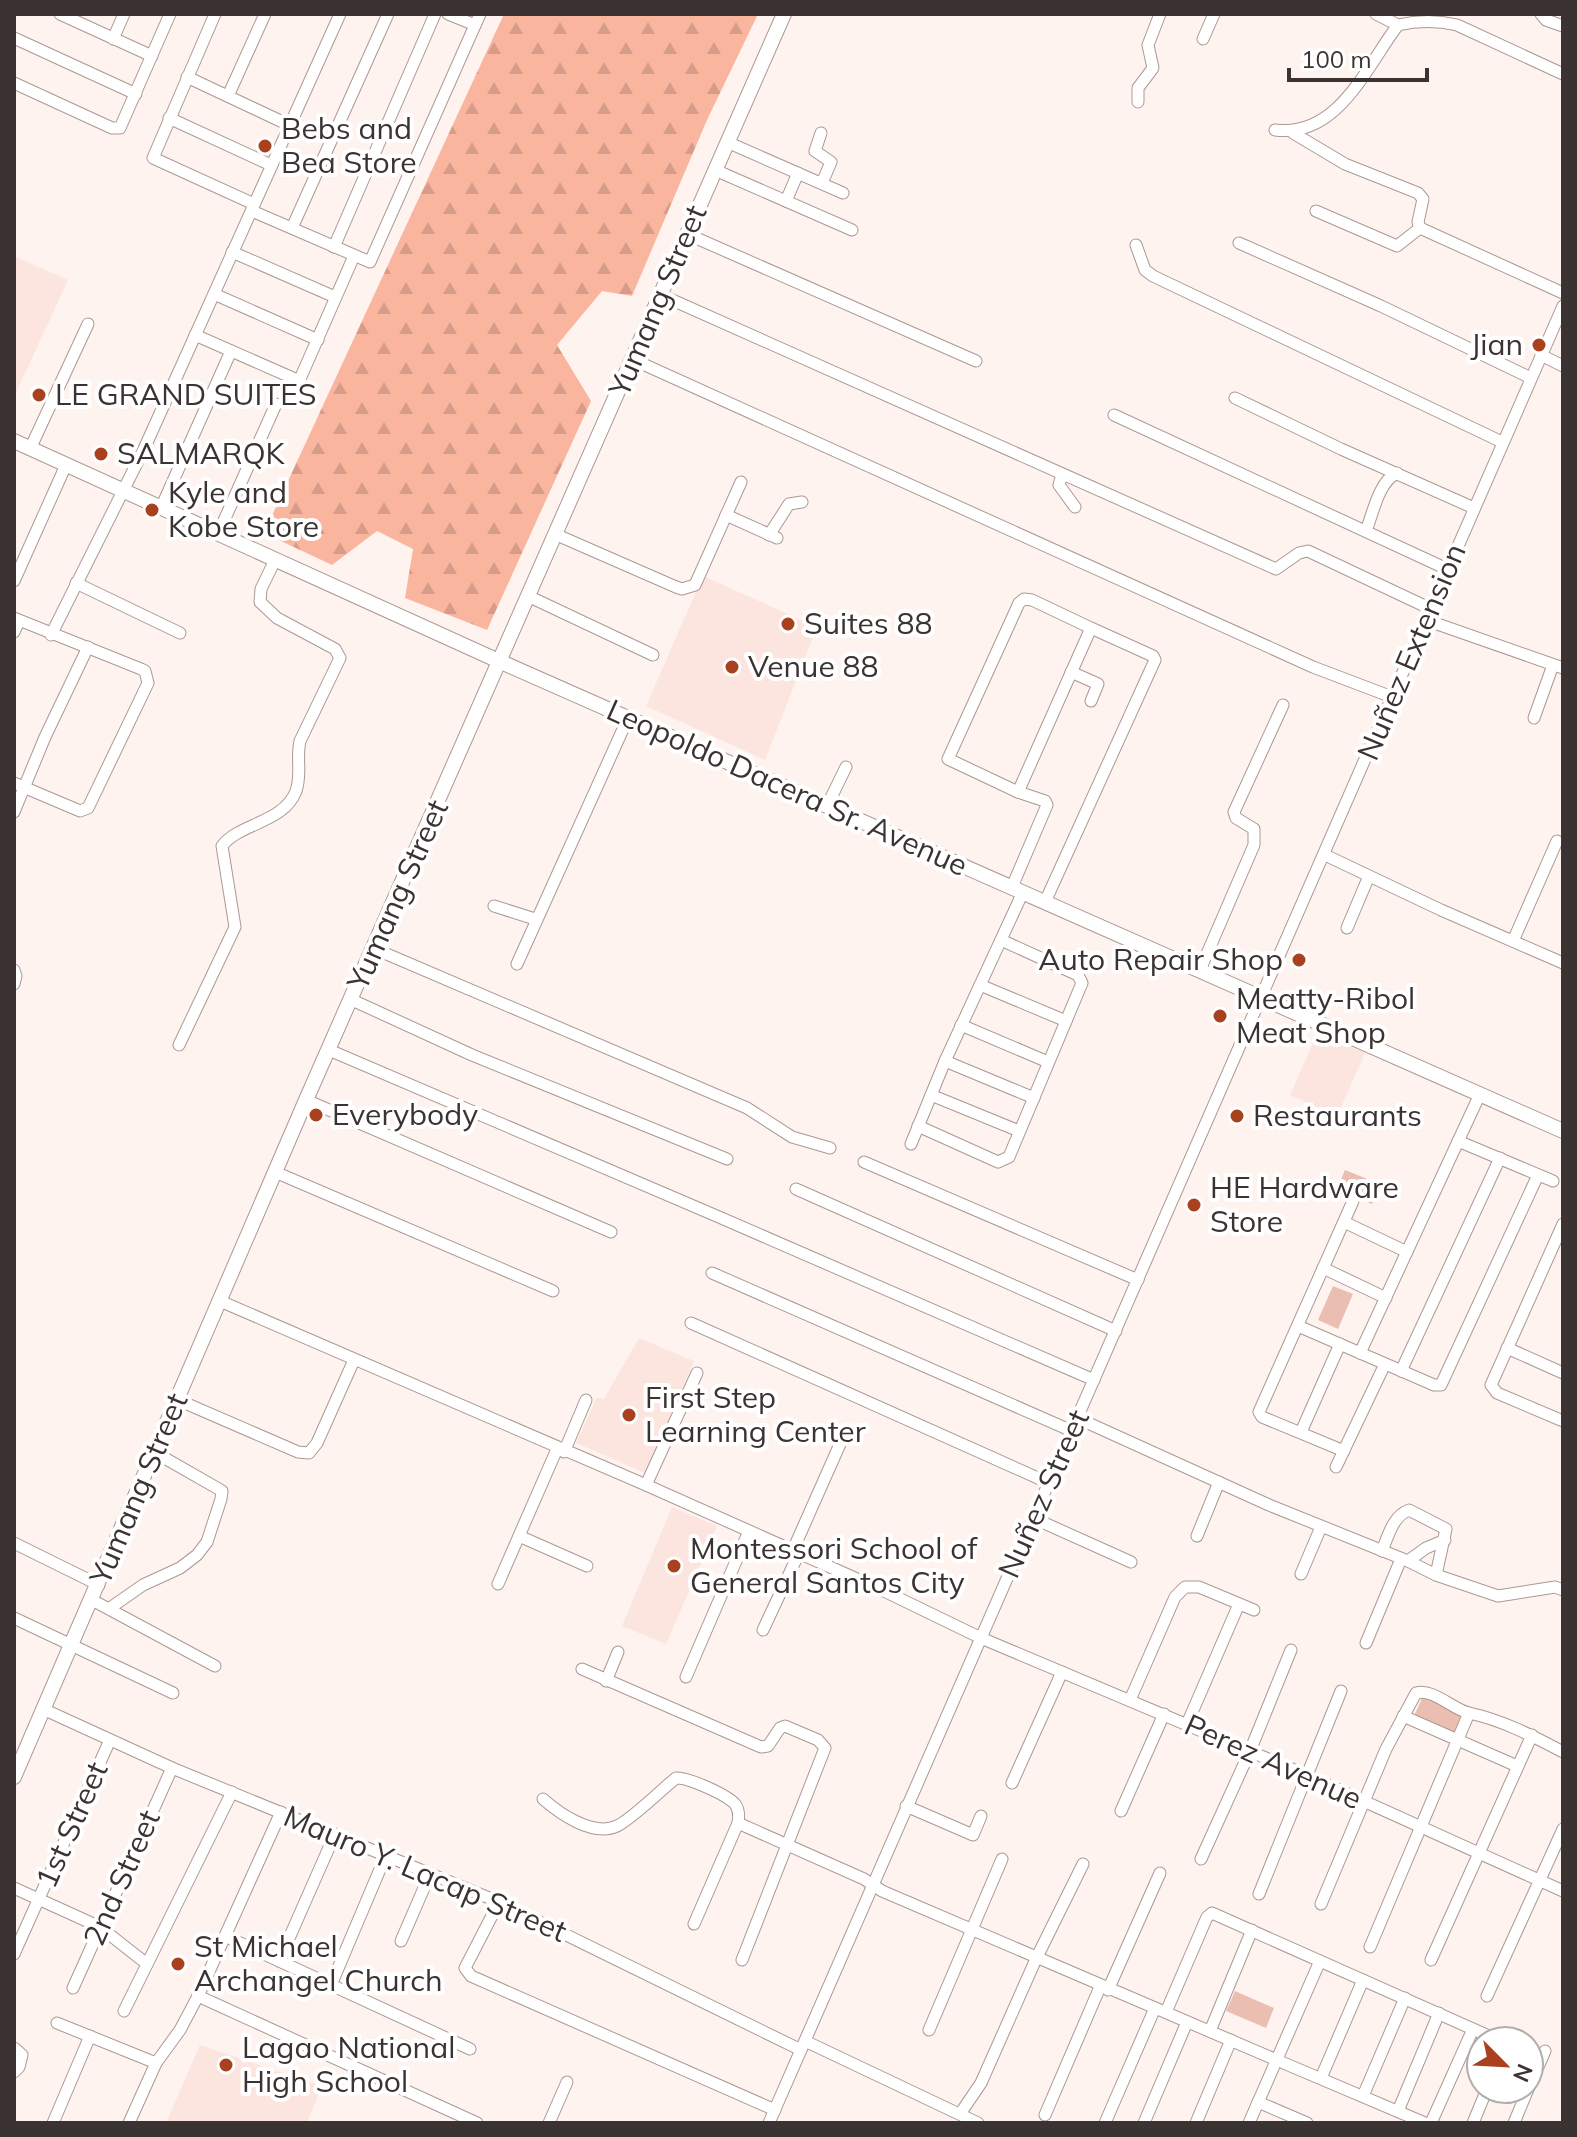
<svg xmlns="http://www.w3.org/2000/svg" width="1577" height="2137" font-family="Mulish,sans-serif">
  <style>
    .built { fill: #fbe5de }
    .green { fill: #eabfb1 }
    .forest { fill: url(#forest-firs) }
    .lines { fill: none; stroke-linecap: round; stroke-linejoin: round }
    .minor-casing { stroke: #ab9993; stroke-width: 13 }
    .major-casing { stroke: #ab9993; stroke-width: 16 }
    .minor { stroke: #fff; stroke-width: 11 }
    .major { stroke: #fff; stroke-width: 14 }
    .poi-dot { fill: #a9411f; stroke: #fff; stroke-width: 3 }
    .labels { text-anchor: middle; stroke-width: 8; stroke-linejoin: round; paint-order: stroke }
    .poi-label { font-size: 30px; fill: #3a3331; stroke: #fff; text-anchor: start }
    .street-label { font-size: 30px; fill: #3a3331; stroke: #fff }
  </style>
  <defs>
    <pattern id="forest-firs" width="22" height="20" patternUnits="userSpaceOnUse" patternTransform="scale(2)"><rect width="22" height="20" fill="#fab59f"/><path d="M5 1l3.5 6h-7zM16 11l3.5 6h-7z" fill="#d79c89"/></pattern>
  </defs>
  <rect width="100%" height="100%" fill="#fff3ef"/>
  <!-- built -->
  <g class="built">
    <path d="M14,256L68,280L14,397Z"/>
    <path d="M703,576L817,627L765,760L646,706Z"/>
    <path d="M1318,1032L1365,1053L1337,1116L1290,1095Z"/>
    <path d="M639,1338L694,1361L645,1473L576,1443L597,1397L604,1399Z"/>
    <path d="M672,1507L717,1526L666,1644L622,1626Z"/>
    <path d="M200,2045L322,2086L307,2123H166Z"/>
  </g>
  <!-- green -->
  <g class="green">
    <path d="M1345,1170L1380,1184L1372,1204L1337,1189Z"/>
    <path d="M1333,1286L1353,1294L1338,1329L1318,1320Z"/>
    <path d="M1423,1696L1463,1715L1454,1734L1414,1716Z"/>
    <path d="M1235,1991L1274,2008L1266,2028L1226,2011Z"/>
  </g>
  <!-- forest -->
  <path class="forest" d="M504,14H758L707,120L632,296L602,291L557,345L591,401L487,630L405,598L413,549L377,531L332,565L264,533Z"/>
  <g class="lines">
    <!-- minor casing -->
    <g class="minor-casing">
      <g id="minor">
        <path d="M60,14L152,56"/>
        <path d="M215,14L153,158L254,204"/>
        <path d="M448,14L475,25"/>
        <path d="M1376,14L1398,25"/>
        <path d="M1541,14L1546,20L1563,26"/>
        <path d="M14,38L136,94"/>
        <path d="M113,39L124,14"/>
        <path d="M1203,39L1214,14"/>
        <path d="M187,77L289,125"/>
        <path d="M14,83L112,128H120L170,14"/>
        <path d="M228,96L265,14"/>
        <path d="M1138,102V88L1153,68L1148,45L1160,14"/>
        <path d="M169,118L271,165"/>
        <path d="M1275,130C1338,138 1366,67 1398,25C1419,20 1436,20 1457,25L1563,74"/>
        <path d="M821,133L815,151L831,162L822,183"/>
        <path d="M1293,133L1345,164L1418,193L1423,199L1418,222L1420,228"/>
        <path d="M727,142L843,193"/>
        <path d="M715,170L852,230"/>
        <path d="M786,201L798,173"/>
        <path d="M252,211L370,262L480,14"/>
        <path d="M1316,211L1397,246L1420,228"/>
        <path d="M292,228L388,14"/>
        <path d="M1420,228L1563,293"/>
        <path d="M687,234L976,361"/>
        <path d="M1239,243L1381,306L1531,378"/>
        <path d="M1136,245L1145,270L1153,276L1502,442"/>
        <path d="M334,247L435,14"/>
        <path d="M232,252L335,297"/>
        <path d="M214,294L318,340"/>
        <path d="M661,295L1276,569L1299,553L1308,551L1431,609"/>
        <path d="M195,335L295,379H300L354,256"/>
        <path d="M1541,355L1563,366"/>
        <path d="M634,360L1313,667L1392,697"/>
        <path d="M1235,398L1341,449L1474,508"/>
        <path d="M1114,415L1447,569"/>
        <path d="M30,449L88,324"/>
        <path d="M1062,474L1059,485L1075,507"/>
        <path d="M161,508L231,351"/>
        <path d="M726,515L777,538"/>
        <path d="M1366,531C1373,513 1379,481 1397,473"/>
        <path d="M218,534L276,404"/>
        <path d="M557,535L676,587L682,589L695,585L741,482"/>
        <path d="M769,535L789,504L802,502"/>
        <path d="M14,581L66,465"/>
        <path d="M76,583L180,633"/>
        <path d="M530,597L653,655"/>
        <path d="M14,618L141,669L145,671L148,683L88,808L80,811L14,783"/>
        <path d="M1426,620L1563,668"/>
        <path d="M14,632L19,621"/>
        <path d="M51,635L144,449L340,14"/>
        <path d="M1071,672L1098,684L1091,701"/>
        <path d="M1534,718L1553,665"/>
        <path d="M1018,792L948,759L1019,603L1024,599L1032,600L1091,628"/>
        <path d="M827,806L846,767"/>
        <path d="M14,812L45,737L88,647"/>
        <path d="M1325,855L1441,910L1563,963"/>
        <path d="M1012,887L1047,805L1045,801L1018,792L1091,628L1153,656L1155,660L1045,902"/>
        <path d="M494,906L535,919"/>
        <path d="M1347,928L1369,876"/>
        <path d="M1513,941L1557,841"/>
        <path d="M375,949L747,1108L792,1137L830,1148"/>
        <path d="M517,964L628,718"/>
        <path d="M14,970L16,976L14,984"/>
        <path d="M1200,970L1254,845V829L1236,818L1234,812L1283,705"/>
        <path d="M980,985L1066,1021"/>
        <path d="M352,1000L472,1055L727,1159"/>
        <path d="M961,1025L1048,1062"/>
        <path d="M179,1045L235,927L222,846C239,823 284,823 296,791C302,775 296,758 300,741L340,658L335,649L277,618L260,602L261,589L275,560"/>
        <path d="M329,1050L719,1217L1094,1380"/>
        <path d="M945,1061L1034,1098"/>
        <path d="M931,1095L1019,1131"/>
        <path d="M306,1100L611,1232"/>
        <path d="M918,1126L998,1162L1009,1157L1082,983L1078,975L1001,940"/>
        <path d="M1458,1141L1553,1181"/>
        <path d="M911,1144L945,1061L1023,892"/>
        <path d="M864,1162L1138,1280"/>
        <path d="M275,1172L553,1291"/>
        <path d="M796,1189L1116,1331"/>
        <path d="M1344,1222L1407,1252"/>
        <path d="M1563,1224L1491,1385L1497,1393L1563,1421"/>
        <path d="M1323,1268L1386,1298"/>
        <path d="M712,1273L1072,1431"/>
        <path d="M220,1301L646,1485L884,1591L981,1638L1306,1775L1563,1891"/>
        <path d="M691,1323L1049,1483"/>
        <path d="M1298,1326L1434,1385H1441L1538,1175"/>
        <path d="M1507,1348L1563,1373"/>
        <path d="M1360,1353L1480,1094"/>
        <path d="M1401,1371L1500,1158"/>
        <path d="M178,1400L298,1452L309,1453L317,1443L354,1360"/>
        <path d="M1077,1418L1269,1505L1408,1561L1436,1575L1498,1596L1555,1587L1563,1590"/>
        <path d="M1301,1432L1340,1344"/>
        <path d="M1344,1451L1262,1417L1259,1412L1353,1201"/>
        <path d="M564,1452L586,1400"/>
        <path d="M1336,1467L1385,1364"/>
        <path d="M646,1485L697,1373"/>
        <path d="M1033,1518L1131,1562"/>
        <path d="M519,1536L587,1566"/>
        <path d="M1197,1536L1219,1482"/>
        <path d="M14,1543L99,1585"/>
        <path d="M793,1550L844,1435"/>
        <path d="M1382,1551C1388,1536 1393,1516 1409,1510L1446,1529L1436,1575"/>
        <path d="M1408,1561L1426,1548L1445,1540"/>
        <path d="M1301,1574L1321,1527"/>
        <path d="M498,1584L557,1449"/>
        <path d="M92,1600L215,1666"/>
        <path d="M110,1608L143,1585L180,1568L197,1555L207,1542L221,1499L222,1491L217,1488L154,1452"/>
        <path d="M14,1618L173,1693"/>
        <path d="M763,1630L799,1553"/>
        <path d="M1366,1643L1401,1559"/>
        <path d="M582,1669L761,1747L768,1746L780,1728L785,1726L818,1740L825,1748L742,1960"/>
        <path d="M686,1677L749,1531"/>
        <path d="M606,1681L618,1652"/>
        <path d="M1130,1700L1175,1597L1185,1587H1199L1254,1610"/>
        <path d="M43,1709L172,1768L499,1902L801,2050"/>
        <path d="M1403,1716L1517,1766"/>
        <path d="M1187,1724L1239,1604"/>
        <path d="M1012,1783L1062,1672"/>
        <path d="M543,1799C560,1814 593,1837 617,1826C632,1819 661,1790 676,1778C688,1777 727,1795 735,1804C739,1809 739,1817 738,1823L694,1924"/>
        <path d="M906,1806L973,1835L981,1816"/>
        <path d="M1121,1811L1164,1714"/>
        <path d="M738,1823L864,1879L882,1891C1063,1970 1244,2046 1425,2123"/>
        <path d="M1201,1859L1250,1751L1291,1650"/>
        <path d="M14,1888L100,1927L147,1964"/>
        <path d="M1259,1894L1341,1691"/>
        <path d="M499,1902L465,1968L471,1976L775,2110"/>
        <path d="M1321,1904L1386,1749L1416,1693C1433,1688 1452,1709 1469,1713C1502,1720 1533,1736 1563,1752"/>
        <path d="M225,1936L470,2049"/>
        <path d="M401,1941L430,1874"/>
        <path d="M1370,1947L1469,1713"/>
        <path d="M14,1954L110,1740"/>
        <path d="M1431,1960L1532,1735"/>
        <path d="M279,1961L335,1834"/>
        <path d="M331,1985L386,1855"/>
        <path d="M73,1988L172,1768"/>
        <path d="M1108,1990L1160,1873"/>
        <path d="M198,1996L477,2123"/>
        <path d="M1487,1996L1563,1829"/>
        <path d="M124,2011L232,1792"/>
        <path d="M1166,2012L1207,1917L1212,1913L1500,2041"/>
        <path d="M57,2023L156,2063"/>
        <path d="M929,2030L1002,1859"/>
        <path d="M1210,2031L1252,1930"/>
        <path d="M805,2041L978,2123"/>
        <path d="M14,2048L22,2055L19,2067L14,2072"/>
        <path d="M1529,2054L1541,2059"/>
        <path d="M1321,2078L1363,1980"/>
        <path d="M1529,2087L1545,2051"/>
        <path d="M1363,2096L1405,1998"/>
        <path d="M1258,2102L1307,2123"/>
        <path d="M962,2111L981,2083L1036,1959L1083,1864"/>
        <path d="M1398,2111L1439,2013"/>
        <path d="M1045,2115L1100,1987"/>
        <path d="M53,2123L90,2036"/>
        <path d="M129,2123L156,2063L180,2030L198,1996L281,1812"/>
        <path d="M549,2123L567,2082"/>
        <path d="M769,2123L1563,306"/>
        <path d="M1105,2123L1155,2008"/>
        <path d="M1144,2123L1187,2022"/>
        <path d="M1196,2123L1231,2040"/>
        <path d="M1249,2123L1320,1961"/>
        <path d="M1431,2123L1473,2029"/>
        <path d="M1473,2123L1487,2089"/>
        <path d="M1514,2123L1528,2089"/>
      </g>
    </g>
    <!-- major casing -->
    <g class="major-casing">
      <g id="major">
        <path d="M14,441L501,662L1563,1131"/>
        <path d="M14,1777L306,1100L784,14"/>
      </g>
    </g>
    <!-- minor -->
    <use href="#minor" class="minor"/>
    <!-- major -->
    <use href="#major" class="major"/>
  </g>
  <!-- markers -->
  <g class="poi-dot">
    <circle cx="265" cy="146" r="8"/>
    <circle cx="1539" cy="345" r="8"/>
    <circle cx="39" cy="395" r="8"/>
    <circle cx="101" cy="454" r="8"/>
    <circle cx="152" cy="510" r="8"/>
    <circle cx="788" cy="624" r="8"/>
    <circle cx="732" cy="667" r="8"/>
    <circle cx="1299" cy="960" r="8"/>
    <circle cx="1220" cy="1016" r="8"/>
    <circle cx="316" cy="1115" r="8"/>
    <circle cx="1237" cy="1116" r="8"/>
    <circle cx="1194" cy="1205" r="8"/>
    <circle cx="629" cy="1415" r="8"/>
    <circle cx="674" cy="1566" r="8"/>
    <circle cx="178" cy="1964" r="8"/>
    <circle cx="226" cy="2065" r="8"/>
  </g>
  <g class="labels">
    <!-- poi labels -->
    <g class="poi-label">
      <text x="281" y="139">Bebs and<tspan x="281" dy="34">Bea Store</tspan></text>
      <text x="1523" y="355" text-anchor="end">Jian</text>
      <text x="55" y="405">LE GRAND SUITES</text>
      <text x="117" y="464">SALMARQK</text>
      <text x="168" y="503">Kyle and<tspan x="168" dy="34">Kobe Store</tspan></text>
      <text x="804" y="634">Suites 88</text>
      <text x="748" y="677">Venue 88</text>
      <text x="1283" y="970" text-anchor="end">Auto Repair Shop</text>
      <text x="1236" y="1009">Meatty-Ribol<tspan x="1236" dy="34">Meat Shop</tspan></text>
      <text x="332" y="1125">Everybody</text>
      <text x="1253" y="1126">Restaurants</text>
      <text x="1210" y="1198">HE Hardware<tspan x="1210" dy="34">Store</tspan></text>
      <text x="645" y="1408">First Step<tspan x="645" dy="34">Learning Center</tspan></text>
      <text x="690" y="1559">Montessori School of<tspan x="690" dy="34">General Santos City</tspan></text>
      <text x="194" y="1957">St Michael<tspan x="194" dy="34">Archangel Church</tspan></text>
      <text x="242" y="2058">Lagao National<tspan x="242" dy="34">High School</tspan></text>
    </g>
    <!-- street labels -->
    <g class="street-label">
      <text transform="translate(658 301) rotate(-67)" y="10">Yumang Street</text>
      <text transform="translate(1412 652) rotate(-67)" y="10">Nuñez Extension</text>
      <text transform="translate(787 788) rotate(24)" y="10">Leopoldo Dacera Sr. Avenue</text>
      <text transform="translate(398 895) rotate(-66)" y="10">Yumang Street</text>
      <text transform="translate(139 1489) rotate(-67)" y="10">Yumang Street</text>
      <text transform="translate(1044 1494) rotate(-66)" y="10">Nuñez Street</text>
      <text transform="translate(1273 1762) rotate(24)" y="10">Perez Avenue</text>
      <text transform="translate(72 1825) rotate(-66)" y="10">1st Street</text>
      <text transform="translate(425 1874) rotate(23)" y="10">Mauro Y. Lacap Street</text>
      <text transform="translate(122 1878) rotate(-66)" y="10">2nd Street</text>
    </g>
  </g>
  <!-- border -->
  <rect width="1577" height="2137" fill="none" stroke="#3a3331" stroke-width="32"/>
  <!-- north arrow -->
  <g transform="translate(1505 2065) rotate(114)"><circle r="38" fill="#ffffff" stroke="#b0adad" stroke-width="2"/>
  <path d="M0-6L14 30L0 20L-14 30Z" fill="#a9411f"/>
  <text y="-12" font-size="22" font-weight="bold" text-anchor="middle" fill="#3a3331">N</text>
  </g>
  <!-- scale -->
  <path d="M1289 68v12h138v-12" fill="none" stroke="#3a3331" stroke-width="4"/>
  <text x="1301" y="68" font-size="24" fill="#3a3331" stroke="#ffffff" stroke-width="6" paint-order="stroke">100 m</text>
</svg>
